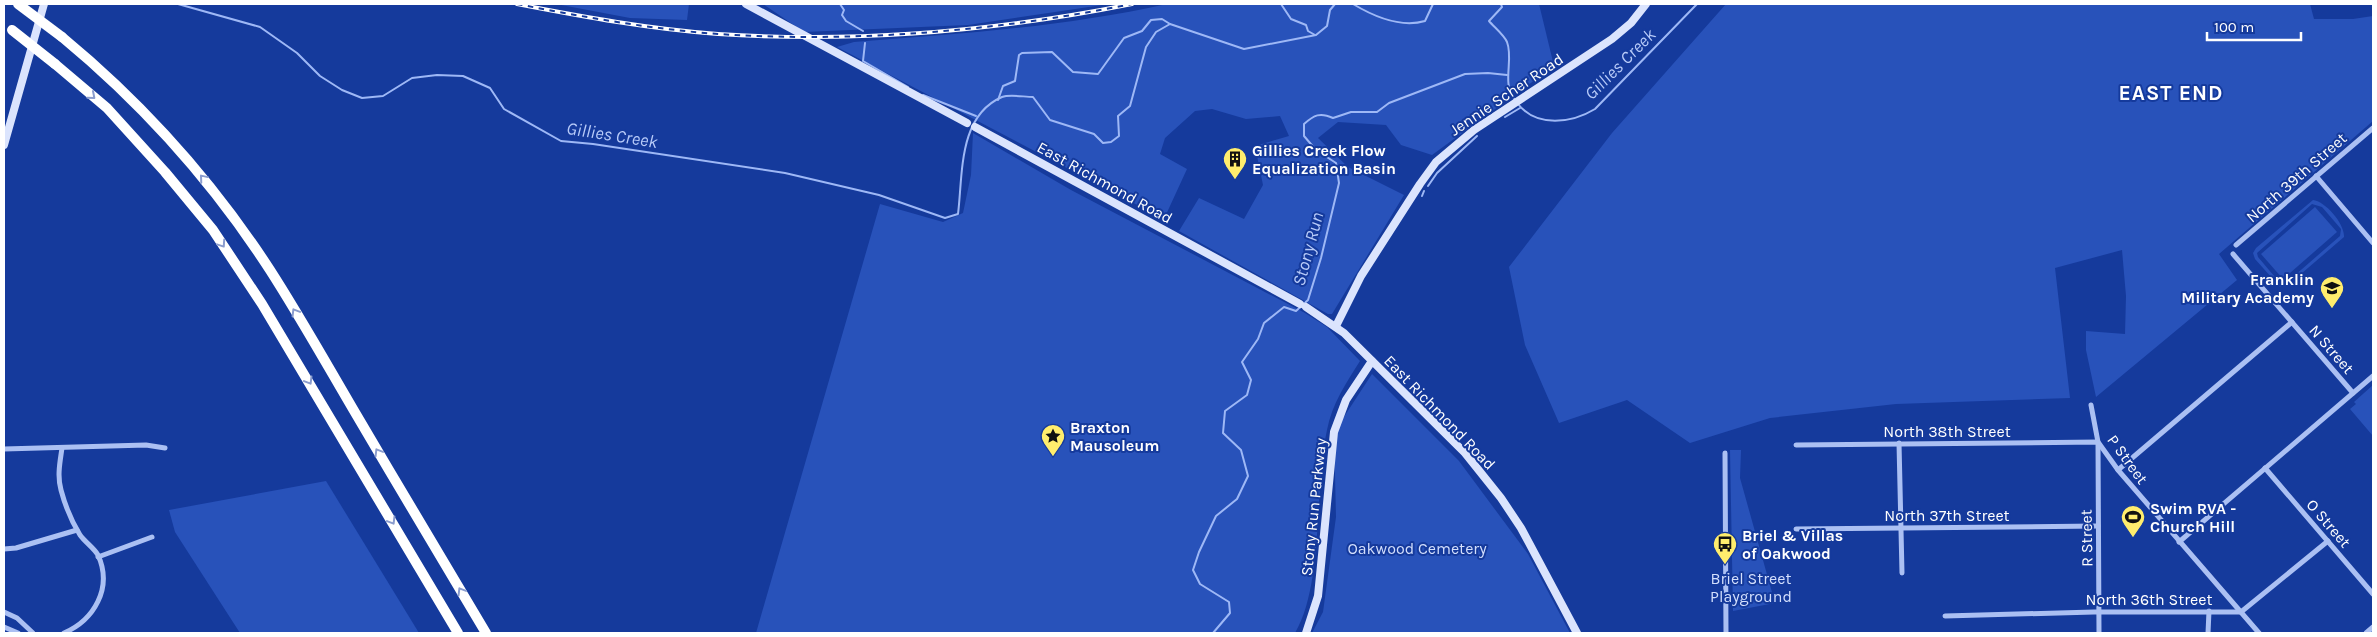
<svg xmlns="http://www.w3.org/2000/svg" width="2377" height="637" font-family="Karla,sans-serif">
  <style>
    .green { fill: #2852ba; fill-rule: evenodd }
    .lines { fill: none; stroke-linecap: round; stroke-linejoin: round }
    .stream { stroke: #9eb8f6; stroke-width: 2 }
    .street { stroke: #abc0f3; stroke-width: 5 }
    .secondary { stroke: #dbe4fd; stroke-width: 8 }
    .highway { stroke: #fff; stroke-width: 10 }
    .rail-casing { stroke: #fff; stroke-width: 4 }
    .rail { stroke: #153a9c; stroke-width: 2; stroke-dasharray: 5.5; stroke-linecap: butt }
    .highway-bridge { stroke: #fff; stroke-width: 10 }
    .oneway { stroke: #8a9cce }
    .labels { text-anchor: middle; stroke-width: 4; stroke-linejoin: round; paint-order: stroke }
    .street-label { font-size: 16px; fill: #fff; stroke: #153a9c }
    .poi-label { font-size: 16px; font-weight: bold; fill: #fff; stroke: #153a9c; text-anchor: start }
    .park-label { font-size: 16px; fill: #d3dffd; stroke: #153a9c }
    .water-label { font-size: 18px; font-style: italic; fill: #b8cbf9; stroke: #153a9c }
    .district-label { font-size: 21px; font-weight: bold; letter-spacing: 1px; fill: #fff; stroke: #153a9c }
  </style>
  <rect width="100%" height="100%" fill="#153a9c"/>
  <!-- green -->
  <g class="green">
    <path d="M556,4H689L687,20L630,18Z"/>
    <path d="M763,4H1109L968,25L804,32Z"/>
    <path d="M1167,4H1539L1554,66L1432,155L1401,145L1386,125L1338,122L1318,138L1348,167L1404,195L1332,314H1328L1179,231L1199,198L1244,219L1263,185L1255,146L1289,136L1280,116L1246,119L1212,109L1195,111L1165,138L1160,154L1187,169L1164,219L837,47L854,42C958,34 1064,27 1167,4Z"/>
    <path d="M1726,4H2310L2314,19H2353L2373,16V121L2219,254L2237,280L2096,397L2086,350V331L2125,334L2126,296L2122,250L2055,268L2070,398L1896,404L1770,418L1690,443L1627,400L1559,423L1525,345L1509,267L1612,133Z"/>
    <path d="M973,133L1071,190L1305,313L1327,327L1360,361C1346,383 1332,404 1327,430C1314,488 1324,584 1295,633H756L880,204L943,222L963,213L971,175Z"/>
    <path d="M2313,200C2325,201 2345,224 2344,237L2287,286L2280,287L2255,259L2253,253L2256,248ZM2312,204L2322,207L2341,229L2340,236L2286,283H2280L2258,257L2257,253Z"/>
    <path d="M2315,207L2337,232L2283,279L2261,254Z"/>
    <path d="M1372,374L1459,461L1528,554L1570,633H1312L1323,612L1336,517L1334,432Z"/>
    <path d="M2373,385V436L2350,409L2356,404L2354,402Z"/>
    <path d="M1730,450H1741L1740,478L1775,603L1733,611Z"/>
    <path d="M326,481L419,633H240L175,532L169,510Z"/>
  </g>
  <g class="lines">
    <!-- stream -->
    <g class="stream">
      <path d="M178,4L260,27L297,53L320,76L342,90L362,98L383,96L412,78L437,75L463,76L490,88L504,109L561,141L593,144L785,173L879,195L945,218L958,214C963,174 958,116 1002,97C1010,94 1024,97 1033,97L1050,120L1094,134L1103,143L1111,142L1119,136L1118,116L1130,106L1146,47L1156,32L1170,24L1244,49L1316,35L1327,26L1330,10L1335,4"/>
      <path d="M840,4L844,10L842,15L846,21L863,31"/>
      <path d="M1281,4L1291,19L1306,25L1308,31L1315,35"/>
      <path d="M1353,4C1373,16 1401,28 1425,21L1433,4"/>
      <path d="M1501,4L1502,7L1489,21C1494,27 1504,35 1507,42C1514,60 1501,83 1515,100"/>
      <path d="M865,43L863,61L908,87"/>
      <path d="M923,95L976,116"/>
      <path d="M998,100L1003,86L1015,81L1019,55L1022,53L1052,52L1073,72L1098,74L1124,38L1142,31L1151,20L1162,19L1170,24"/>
      <path d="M1518,104C1537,128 1572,123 1595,109L1697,4"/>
      <path d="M1505,117L1520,108"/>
      <path d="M1428,186L1437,173L1477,136"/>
      <path d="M1422,196L1424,191"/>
      <path d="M1213,633L1230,613L1229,602L1200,584L1193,570L1199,552L1216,516L1237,499L1248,476L1241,450L1223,433L1225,411L1247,395L1251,380L1242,362L1258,339L1264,323L1284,307L1296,311L1308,300L1321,258L1339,183L1336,163L1316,150L1304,136V124C1314,115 1320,112 1333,118L1351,112H1377L1389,103L1465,74L1488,73L1507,75"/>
    </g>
    <!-- street -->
    <g class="street">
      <path d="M2316,176L2373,243"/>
      <path d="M2236,245L2373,128"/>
      <path d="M2233,254L2353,393"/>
      <path d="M2091,405L2098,442L2118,470L2259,633"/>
      <path d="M1899,443L1902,573"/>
      <path d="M1796,445L2098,442L2099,633"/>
      <path d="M62,448C60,462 57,476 61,490C65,505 72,522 80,535C85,542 94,548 98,555C113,588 94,620 64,633"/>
      <path d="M4,449L146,445L165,448"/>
      <path d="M1725,453L1726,633"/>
      <path d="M2265,468L2373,594"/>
      <path d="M2118,470L2292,322"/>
      <path d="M1796,529L2098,526"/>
      <path d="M2179,542L2373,376"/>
      <path d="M4,549L16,548L77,530"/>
      <path d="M98,557L152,537"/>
      <path d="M4,612L17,618L33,633"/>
      <path d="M1945,616L2094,612H2241L2328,541"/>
      <path d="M4,627L18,633"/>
      <path d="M2208,633L2209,611"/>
      <path d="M2366,633L2373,627"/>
    </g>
    <!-- secondary -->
    <g class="secondary">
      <path d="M746,4L967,123"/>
      <path d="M975,127L1300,304"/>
      <path d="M4,145L44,4"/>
      <path d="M1306,307L1344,333L1465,453L1501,498L1521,528L1577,633"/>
      <path d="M1336,326L1361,276L1420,184L1436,162L1474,130L1612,39L1631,23L1646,4"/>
      <path d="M1306,633L1318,596L1334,432L1346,400L1372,361"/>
    </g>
    <!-- highway -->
    <g class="highway">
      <path d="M62,37C143,104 213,182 270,270C299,315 326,363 353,409C397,484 442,559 486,633"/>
      <path d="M55,64L107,108L165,172L213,230L262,304L458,633"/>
    </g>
    <!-- rail casing -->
    <g class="rail-casing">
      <path id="rail" d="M517,4C584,17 650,29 718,34C856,43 997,31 1132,4"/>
    </g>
    <!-- rail -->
    <use href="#rail" class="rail"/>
    <!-- highway-bridge -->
    <g class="highway-bridge">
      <path d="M18,4L62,37"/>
      <path d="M12,30L55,64"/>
    </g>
  </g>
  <!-- one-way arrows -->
  <defs><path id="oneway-chevron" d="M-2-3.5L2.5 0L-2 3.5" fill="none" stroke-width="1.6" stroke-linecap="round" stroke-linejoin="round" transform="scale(1.25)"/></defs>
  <g class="oneway">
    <use href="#oneway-chevron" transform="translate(92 96) rotate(41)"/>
    <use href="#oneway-chevron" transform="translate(203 178) rotate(-130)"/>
    <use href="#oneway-chevron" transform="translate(222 244) rotate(56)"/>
    <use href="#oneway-chevron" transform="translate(295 312) rotate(-121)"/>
    <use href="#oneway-chevron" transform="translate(309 381) rotate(59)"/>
    <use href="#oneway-chevron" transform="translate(378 452) rotate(-121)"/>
    <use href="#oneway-chevron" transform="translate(392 521) rotate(59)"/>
    <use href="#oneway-chevron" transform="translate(461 591) rotate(-121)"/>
  </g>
  <!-- icons -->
  <defs>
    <g id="building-pin" transform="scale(1.25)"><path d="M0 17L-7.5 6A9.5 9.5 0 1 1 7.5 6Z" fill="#ffed6d" stroke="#153a9c"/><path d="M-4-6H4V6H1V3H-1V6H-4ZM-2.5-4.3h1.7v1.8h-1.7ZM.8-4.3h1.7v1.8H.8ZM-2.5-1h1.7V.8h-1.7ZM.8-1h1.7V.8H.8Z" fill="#111"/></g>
    <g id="school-pin" transform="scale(1.25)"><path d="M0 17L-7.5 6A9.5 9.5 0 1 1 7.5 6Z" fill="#ffed6d" stroke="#153a9c"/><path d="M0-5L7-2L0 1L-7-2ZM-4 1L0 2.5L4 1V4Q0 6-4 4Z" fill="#111"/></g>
    <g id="sight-pin" transform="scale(1.25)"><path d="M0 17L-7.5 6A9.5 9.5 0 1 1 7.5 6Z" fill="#ffed6d" stroke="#153a9c"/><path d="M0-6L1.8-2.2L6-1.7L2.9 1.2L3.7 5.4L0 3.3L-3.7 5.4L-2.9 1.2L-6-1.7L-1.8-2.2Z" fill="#111"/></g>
    <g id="stadium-pin" transform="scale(1.25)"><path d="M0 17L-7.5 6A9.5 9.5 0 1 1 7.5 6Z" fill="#ffed6d" stroke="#153a9c"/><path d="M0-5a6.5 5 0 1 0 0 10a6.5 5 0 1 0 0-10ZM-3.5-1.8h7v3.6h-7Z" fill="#111"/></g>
    <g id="bus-pin" transform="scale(1.25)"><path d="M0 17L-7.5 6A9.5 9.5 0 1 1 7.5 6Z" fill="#ffed6d" stroke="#153a9c"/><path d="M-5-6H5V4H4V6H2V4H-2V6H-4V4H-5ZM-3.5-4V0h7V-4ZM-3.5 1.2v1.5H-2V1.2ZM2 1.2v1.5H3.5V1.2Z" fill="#111"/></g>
  </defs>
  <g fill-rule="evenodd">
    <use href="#building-pin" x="1235" y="159"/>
    <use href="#school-pin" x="2332" y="288"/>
    <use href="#sight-pin" x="1053" y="436"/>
    <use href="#stadium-pin" x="2133" y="517"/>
    <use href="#bus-pin" x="1725" y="544"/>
  </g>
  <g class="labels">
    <!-- street labels -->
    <g class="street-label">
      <text transform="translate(1506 94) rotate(-34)" y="6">Jennie Scher Road</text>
      <text transform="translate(2296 177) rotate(-41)" y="6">North 39th Street</text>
      <text transform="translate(1105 182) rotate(29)" y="6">East Richmond Road</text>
      <text transform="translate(2332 349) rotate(49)" y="6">N Street</text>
      <text transform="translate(1440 412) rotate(46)" y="6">East Richmond Road</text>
      <text x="1947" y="437">North 38th Street</text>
      <text transform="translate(2128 459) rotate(54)" y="6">P Street</text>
      <text transform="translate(1313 507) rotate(-84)" y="6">Stony Run Parkway</text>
      <text x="1947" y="521">North 37th Street</text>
      <text transform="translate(2329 523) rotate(49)" y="6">O Street</text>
      <text transform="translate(2086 538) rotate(-91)" y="6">R Street</text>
      <text x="2149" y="605">North 36th Street</text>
    </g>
    <!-- poi labels -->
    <g class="poi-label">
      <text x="1252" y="156">Gillies Creek Flow<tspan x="1252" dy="18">Equalization Basin</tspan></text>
      <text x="2314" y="285" text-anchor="end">Franklin<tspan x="2314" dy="18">Military Academy</tspan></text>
      <text x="1070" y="433">Braxton<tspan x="1070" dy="18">Mausoleum</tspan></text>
      <text x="2150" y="514">Swim RVA -<tspan x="2150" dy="18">Church Hill</tspan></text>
      <text x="1742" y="541">Briel &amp; Villas<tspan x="1742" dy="18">of Oakwood</tspan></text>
    </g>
    <!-- park labels -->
    <g class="park-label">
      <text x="1417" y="554">Oakwood Cemetery</text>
      <text x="1751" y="584">Briel Street<tspan x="1751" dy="18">Playground</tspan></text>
    </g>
    <!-- water labels -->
    <g class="water-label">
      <text transform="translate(1620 64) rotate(-45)" y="6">Gillies Creek</text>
      <text transform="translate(612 135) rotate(9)" y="6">Gillies Creek</text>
      <text transform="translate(1308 249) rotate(-75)" y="6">Stony Run</text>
    </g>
    <!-- district labels -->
    <g class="district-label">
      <text x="2171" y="100">EAST END</text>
    </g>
  </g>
  <!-- border -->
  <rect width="2377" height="637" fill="none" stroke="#ffffff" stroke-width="10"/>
  <!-- scale -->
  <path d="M2207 32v8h94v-8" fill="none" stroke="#ffffff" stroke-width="2.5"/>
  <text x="2214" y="32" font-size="15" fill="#ffffff" stroke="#153a9c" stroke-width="4" paint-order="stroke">100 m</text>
</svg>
